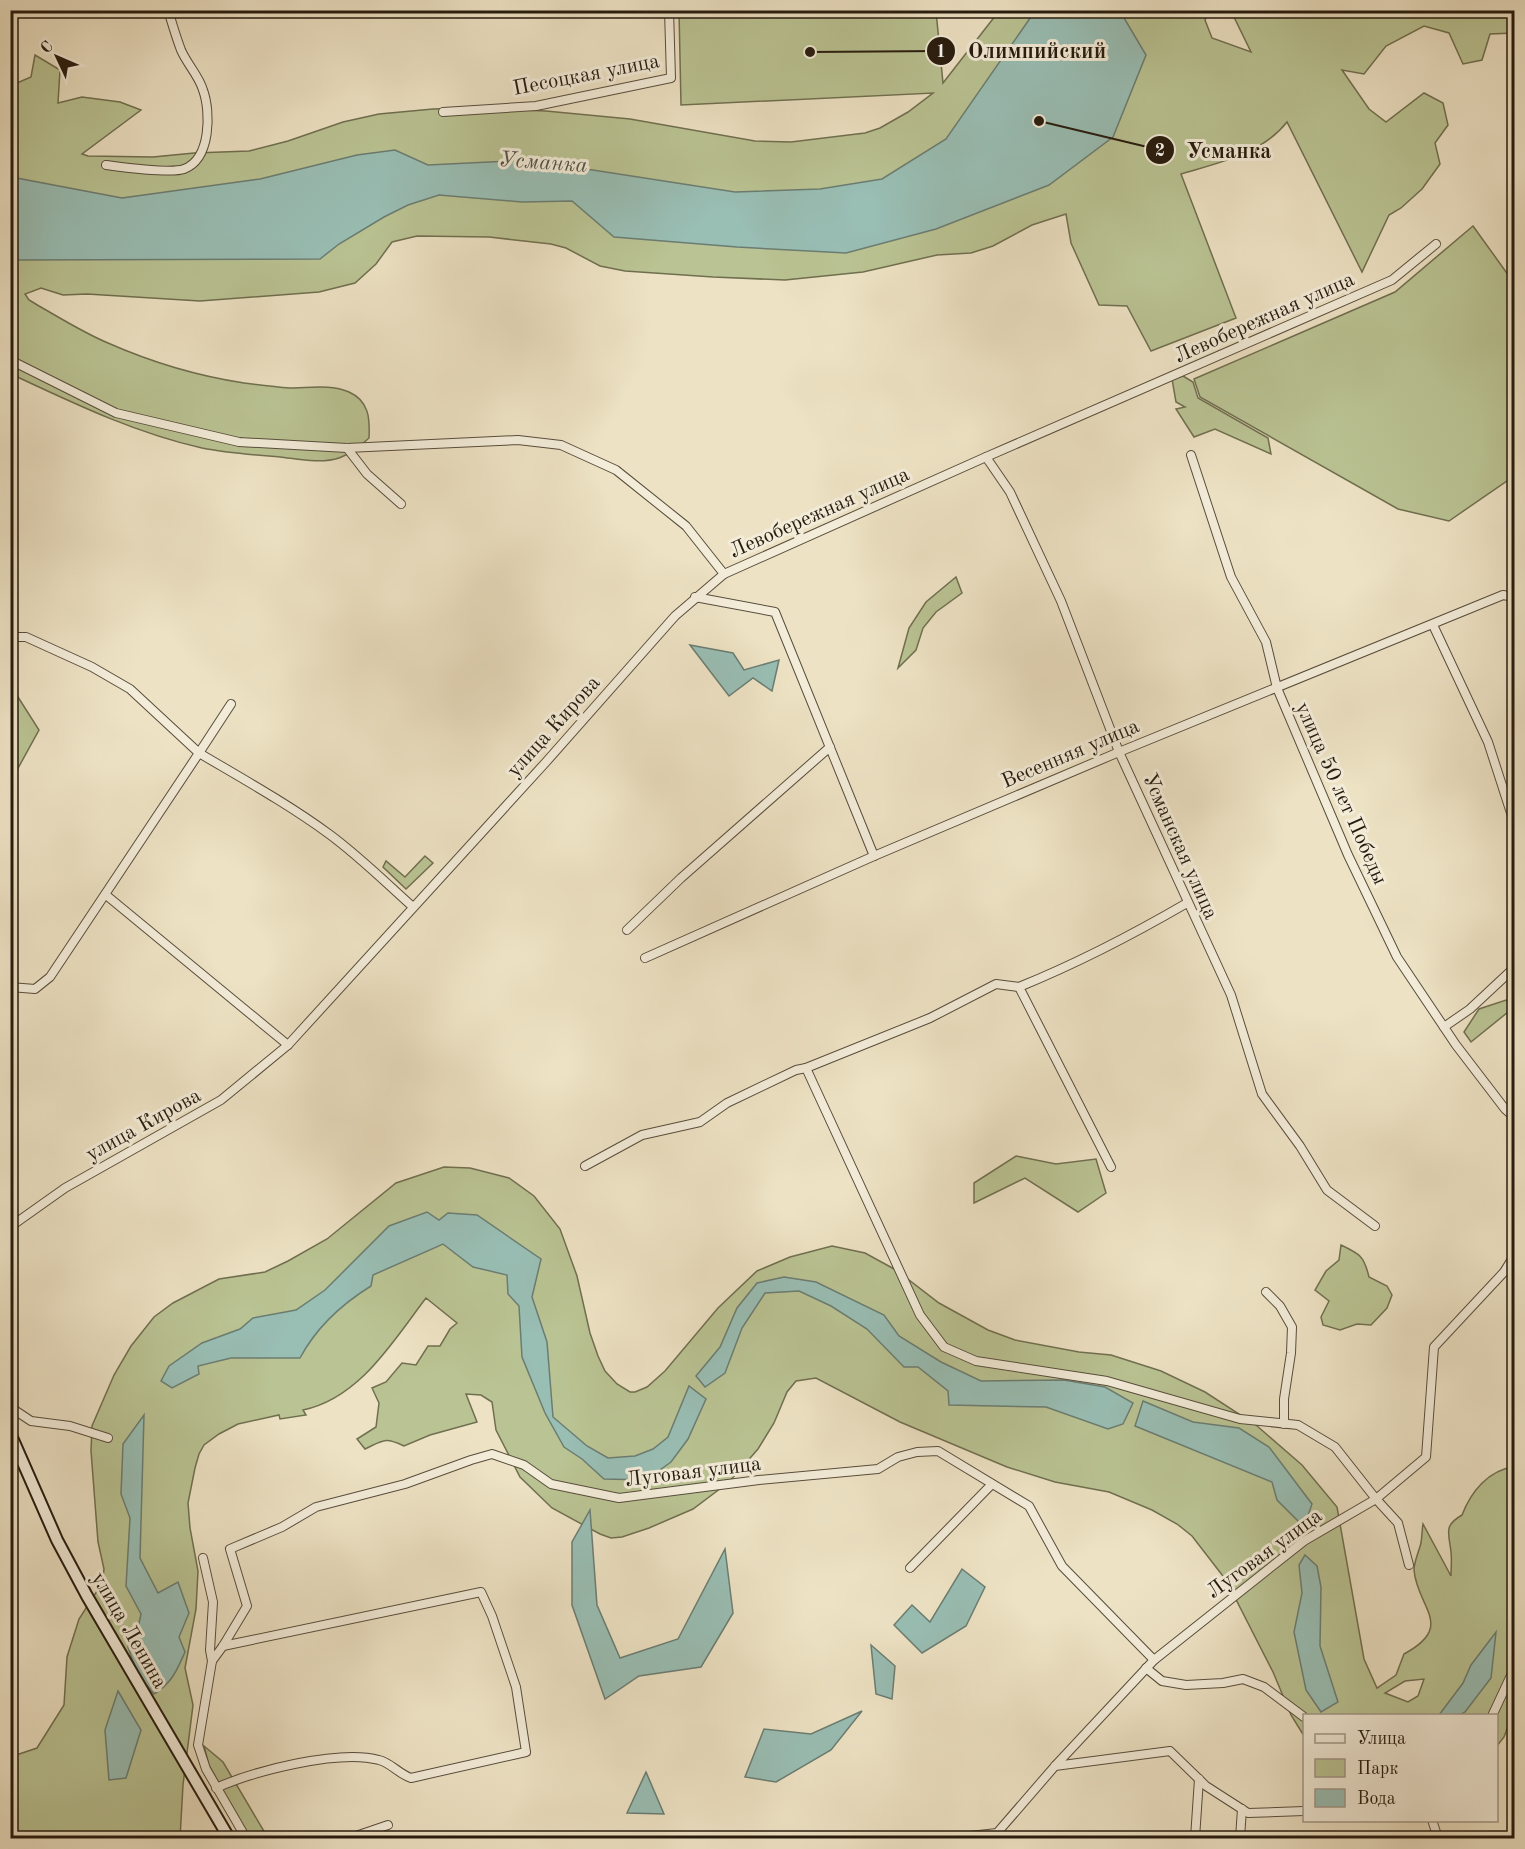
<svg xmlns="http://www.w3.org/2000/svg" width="1525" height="1849" font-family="'Old Standard TT',serif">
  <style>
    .green { fill: #bac393; stroke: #706f50; stroke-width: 1.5; fill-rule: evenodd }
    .water { fill: #99beb4; stroke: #6b7d72; stroke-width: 1.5 }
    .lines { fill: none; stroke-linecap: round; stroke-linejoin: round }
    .minor-casing { stroke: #584d3c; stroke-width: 10 }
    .secondary-casing { stroke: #261b0e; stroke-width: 14 }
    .minor { stroke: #f3ecd9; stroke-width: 8 }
    .secondary { stroke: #f3ecd9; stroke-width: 10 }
    .labels { text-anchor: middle; stroke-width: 6; stroke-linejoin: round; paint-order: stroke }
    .street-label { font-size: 21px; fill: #261b0e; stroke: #f3ecd9 }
    .water-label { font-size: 22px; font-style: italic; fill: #4e5448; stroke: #f3ecd9 }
    .leader { fill: none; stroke: #261b0e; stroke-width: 2 }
    .callout-dot { fill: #261b0e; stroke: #f3ecd9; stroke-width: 2 }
    .mark-label { font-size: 18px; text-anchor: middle; font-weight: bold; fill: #fff }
    .callout-label { font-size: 22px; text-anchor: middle; font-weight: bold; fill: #261b0e; stroke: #f3ecd9; stroke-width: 6; stroke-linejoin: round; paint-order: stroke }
  </style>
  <rect width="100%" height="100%" fill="#ede2c4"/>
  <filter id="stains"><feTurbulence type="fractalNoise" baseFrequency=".00333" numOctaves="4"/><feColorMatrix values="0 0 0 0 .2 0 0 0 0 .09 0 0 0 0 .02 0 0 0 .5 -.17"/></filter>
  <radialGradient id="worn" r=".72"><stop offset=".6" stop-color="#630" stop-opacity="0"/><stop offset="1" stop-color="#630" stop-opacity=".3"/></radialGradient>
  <!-- green -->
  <g class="green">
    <path d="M679,11H936L943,83L999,11H1210L1205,20L1212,38L1251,52L1231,11H1514V33L1490,34L1482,60L1463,64L1449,33L1424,26L1386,46L1364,74L1342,70L1369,109L1386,122L1424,93L1443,103L1448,125L1435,143L1440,164L1422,189L1401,208L1389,215L1362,272L1287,122C1262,154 1218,163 1181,174L1236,318L1151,351L1127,306L1099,305L1071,243L1066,214L1032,225L993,246L971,253L937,255L863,272L785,280L713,277L625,271L600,266L566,248L551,244L489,237L417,236L392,242L376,264L355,283L319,292L200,301L87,294L63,295L41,288L25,294L29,300L39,306C62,319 84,333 108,343C151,362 198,376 244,383C259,385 274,387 290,388C309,388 331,384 349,392C369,401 370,418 369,438C359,447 351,454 339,458C321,464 298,459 280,457C254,455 227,453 202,448C135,433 73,403 11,374L10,86L31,77L35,55L60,70L58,103L82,97L120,102L141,110L82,154L88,156L153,157L194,153L249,151L288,141L343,122L379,114L433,109L470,108L546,111L630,119L755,141L791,142L865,133L880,128L908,112L933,93L681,105Z"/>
    <path d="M1473,226L1514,283V476L1449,521L1398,509L1200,397L1194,379L1395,292Z"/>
    <path d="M1183,376L1193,382L1198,398L1268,438L1271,454L1215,429L1194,437L1176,409L1185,407L1176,402L1172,379Z"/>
    <path d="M956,577L962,593L936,612L923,628L916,650L898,668L909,628L926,602Z"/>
    <path d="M11,686L39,730L11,781Z"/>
    <path d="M425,856L433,863L406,889L383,867L386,861L405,877Z"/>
    <path d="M1506,1000L1513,1008L1471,1042L1464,1032L1479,1009Z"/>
    <path d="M1016,1156L1056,1164L1096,1159L1106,1193L1078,1212L1025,1178L974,1203V1183Z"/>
    <path d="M444,1167L470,1168L509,1178L534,1196L560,1229L577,1276L590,1333L598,1356L605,1371L617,1384L630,1392H635L647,1387L665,1371L718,1308L757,1271L790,1257L832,1246L865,1253L896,1270L939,1303L988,1330L1015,1340L1079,1352L1111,1355L1161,1371L1205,1392L1256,1425L1302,1465L1337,1507L1364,1659L1377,1688L1396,1675L1404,1654C1456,1626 1417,1608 1414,1570C1414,1562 1419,1551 1421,1543C1422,1537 1422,1530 1423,1524L1451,1576C1451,1568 1452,1560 1451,1552C1449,1533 1443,1526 1462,1515C1471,1492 1488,1470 1514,1467V1711L1504,1737L1497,1746L1496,1716H1304V1736L1291,1715L1273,1672L1226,1580L1192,1536L1177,1524L1152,1510L1109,1492L1055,1482L1007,1467L900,1422L816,1378L796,1381L787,1392L774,1423L758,1449L729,1482L693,1509L649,1528L622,1537L611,1538L600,1534L552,1508L520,1477L496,1430L492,1402L481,1395L466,1394L477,1422L430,1435L404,1446C385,1437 384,1440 365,1449L357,1439L376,1427L379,1403L372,1388L386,1382L402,1363L416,1365L428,1346H440L450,1329L457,1323L426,1298C393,1341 360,1398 303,1410L306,1415L280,1419L279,1415L238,1424L219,1434L204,1445L199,1454L195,1468L188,1503L190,1528L198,1571L196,1609L185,1668L193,1705L183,1785L180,1838H102L96,1835L87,1838H11L10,1757L37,1748L64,1705L67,1657L79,1619L99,1588L103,1577L104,1569L98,1542L91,1451L92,1426L114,1375L131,1346L154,1317L173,1303L219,1279L265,1272L288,1261L327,1239L396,1183ZM1424,1679L1418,1696L1408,1702L1385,1693L1405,1681Z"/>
    <path d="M1341,1245C1360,1254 1364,1256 1369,1277L1387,1286L1392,1295L1387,1308L1371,1325L1357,1324L1340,1330L1323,1325L1321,1317L1329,1301L1315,1290L1326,1271L1339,1260Z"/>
    <path d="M204,1746L223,1762L268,1838H249L209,1765Z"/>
  </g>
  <!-- water -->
  <g class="water">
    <path d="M1035,11H1120L1146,55L1113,137L1049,185L936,229L846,253L737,247L614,237L572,201L522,202L439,195L408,205L384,217L339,244L320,259L15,260L11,255V177L122,198L260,179L357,155L395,150L428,165L528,160L735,192L820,189L882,179L946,139Z"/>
    <path d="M690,645L733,653L744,670L779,660L772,691L753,678L729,696Z"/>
    <path d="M427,1212L439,1220L448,1213L477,1215L541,1259L532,1297L547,1342L553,1417L587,1446L608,1458L635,1456L653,1449L668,1437L689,1386L706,1399L688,1439L671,1462L646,1480L604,1479L582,1459L564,1447L545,1413L522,1357L519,1306L508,1294L507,1275L473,1267L443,1244L373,1275L371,1286C342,1304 316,1328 300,1358H231L198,1366L199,1374L172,1388L161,1381L169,1366L202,1343L240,1329L253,1318L296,1310L325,1290L389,1226Z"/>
    <path d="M784,1277L816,1282L884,1315L899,1336L941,1362L981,1381L1064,1380L1105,1387L1133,1403L1123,1424L1108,1429L1046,1407L949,1405L948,1391L918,1367H904L867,1329L831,1306L799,1291L765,1293L742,1328L725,1373L705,1387L696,1376L720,1347L737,1308L757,1283Z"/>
    <path d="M1143,1401L1193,1422L1239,1428L1269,1447L1312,1504L1304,1527L1277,1500L1272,1482L1135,1426Z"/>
    <path d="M144,1415L140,1558L158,1593L178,1582L189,1613L179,1637L185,1652C177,1670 172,1683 154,1694C141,1680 133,1665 128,1647L138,1628L141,1614L126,1586L130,1518L121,1494L123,1444Z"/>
    <path d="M590,1510L597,1605L620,1658L678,1639L725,1549L733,1613L701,1667L639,1676L605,1699L572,1605V1542Z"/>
    <path d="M1305,1555L1317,1566L1321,1587L1320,1646L1338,1702L1321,1712L1306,1690L1294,1632L1302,1593L1299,1565Z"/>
    <path d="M962,1569L985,1587L966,1626L922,1653L894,1625L912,1605L930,1622Z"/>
    <path d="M1496,1632L1491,1678L1465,1712L1460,1715H1439L1463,1683L1471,1665Z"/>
    <path d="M871,1645L895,1666L892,1699L876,1694Z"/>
    <path d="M118,1691L141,1730L126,1778L109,1780L105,1730Z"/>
    <path d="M862,1711L831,1750L776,1782L745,1777L764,1729L811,1734Z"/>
    <path d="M646,1772L664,1814L627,1813Z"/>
  </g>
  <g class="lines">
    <!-- minor casing -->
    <g class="minor-casing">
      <g id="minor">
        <path d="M443,112L536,106L671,78L669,10"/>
        <path d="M106,165C122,167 170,174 184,169C211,159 211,112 203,90C199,76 187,64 181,50C176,37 172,23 168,10"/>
        <path d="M10,360L116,413L239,442L347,448L518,440L561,445L616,470L686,526L724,574L986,457L1392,280L1436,244"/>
        <path d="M347,448L367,474L401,504"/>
        <path d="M1191,455L1231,577L1266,642L1277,688L1348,855L1397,957L1456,1045L1505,1109L1514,1117"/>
        <path d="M986,457L1010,492L1061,601L1119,752L1231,995L1262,1094L1300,1146L1327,1190L1375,1226"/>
        <path d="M695,597L775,612L874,856"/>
        <path d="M1433,625L1488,742L1511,813"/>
        <path d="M10,637H26L92,667L130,689L199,753L50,977L35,989L10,987"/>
        <path d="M231,704L199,753C243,779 288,804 329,834C359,856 385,882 413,907"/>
        <path d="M106,895L288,1045"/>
        <path d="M627,930L681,878L830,747"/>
        <path d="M645,958L874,856L1119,752L1503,595L1514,597"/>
        <path d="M1444,1027L1470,1009L1514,968"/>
        <path d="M806,1068L920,1315L944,1347L976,1361L1107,1381L1240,1419L1298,1425L1335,1447L1376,1499L1398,1523L1409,1565"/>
        <path d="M585,1166L642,1135L700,1122L727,1103L796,1070L806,1068L930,1018L996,984L1019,987"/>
        <path d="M1111,1167L1019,987C1078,963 1132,935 1187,903"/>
        <path d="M10,1227L65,1188L221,1100L288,1045L546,762L675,616L724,574"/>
        <path d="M1266,1292L1280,1306L1292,1327L1291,1353L1284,1399V1424"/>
        <path d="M10,1407L31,1421L70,1426L108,1438"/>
        <path d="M203,1558L213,1602L210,1650L212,1661"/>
        <path d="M910,1568L992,1484"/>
        <path d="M1146,1668L1162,1681L1186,1685L1223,1683L1243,1679L1264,1687L1304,1717"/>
        <path d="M1492,1716L1514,1669"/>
        <path d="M1055,1766L1170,1751L1206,1786L1248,1813L1304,1811"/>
        <path d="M216,1788C254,1771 339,1749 379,1760C391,1763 399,1774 411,1778L526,1752L516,1687L492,1616L481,1592L223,1646"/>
        <path d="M1432,1820L1438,1838"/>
        <path d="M246,1838L206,1769L198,1745L212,1661L223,1646L247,1606L230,1549L282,1527L316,1507L405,1484L471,1460L492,1454L524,1465L551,1484L619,1498L759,1480L878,1469L898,1457L917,1452L938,1451L1029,1506L1062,1566L1154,1660"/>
        <path d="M350,1838L388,1825"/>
        <path d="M952,1838L997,1833L1055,1766L1154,1660L1304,1541L1376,1499L1426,1457L1434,1347L1504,1272L1514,1256"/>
        <path d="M1195,1838L1199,1779"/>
        <path d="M1240,1838L1242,1809"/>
      </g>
    </g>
    <!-- secondary casing -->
    <g class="secondary-casing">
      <path id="secondary" d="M10,1433L57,1540L87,1596L229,1838"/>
    </g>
    <!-- minor -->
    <use href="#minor" class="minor"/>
    <!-- secondary -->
    <use href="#secondary" class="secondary"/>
  </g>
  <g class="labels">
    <!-- street labels -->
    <g class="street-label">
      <text transform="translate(586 74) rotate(-11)" y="7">Песоцкая улица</text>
      <text transform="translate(1264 317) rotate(-24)" y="7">Левобережная улица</text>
      <text transform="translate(819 512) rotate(-24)" y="7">Левобережная улица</text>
      <text transform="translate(553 726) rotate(-48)" y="7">улица Кирова</text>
      <text transform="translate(1070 753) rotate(-23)" y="7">Весенняя улица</text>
      <text transform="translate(1342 793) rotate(66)" y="7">улица 50 лет Победы</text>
      <text transform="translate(1181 846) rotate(66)" y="7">Усманская улица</text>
      <text transform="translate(143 1124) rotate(-29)" y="7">улица Кирова</text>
      <text transform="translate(693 1471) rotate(-7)" y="7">Луговая улица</text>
      <text transform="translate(1264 1553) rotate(-36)" y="7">Луговая улица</text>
      <text transform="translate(130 1630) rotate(60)" y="7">улица Ленина</text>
    </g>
    <!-- water labels -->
    <g class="water-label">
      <text transform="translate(543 161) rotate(4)" y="8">Усманка</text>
    </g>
  </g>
  <!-- callouts -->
  <path class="leader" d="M810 52L941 51M1039 121L1160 150"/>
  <g class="callout-dot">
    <circle cx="810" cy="52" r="6"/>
    <circle cx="1039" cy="121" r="6"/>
    <circle cx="941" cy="51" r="15"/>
    <circle cx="1160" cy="150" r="15"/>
  </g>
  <g class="mark-label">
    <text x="941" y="57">1</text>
    <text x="1160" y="156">2</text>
  </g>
  <g class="callout-label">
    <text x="1037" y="58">Олимпийский</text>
    <text x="1229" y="158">Усманка</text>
  </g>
  <!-- margin -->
  <rect width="1525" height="1849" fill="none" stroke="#ede2c4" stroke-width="36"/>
  <rect x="12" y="12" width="1501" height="1825" fill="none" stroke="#261b0e" stroke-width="3"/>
  <rect x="18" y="18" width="1489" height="1813" fill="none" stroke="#261b0e" stroke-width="1.5"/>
  <!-- legend -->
  <rect x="1303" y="1714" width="195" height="108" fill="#f3ecd9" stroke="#a19888" stroke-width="1.5"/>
  <rect x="1315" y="1734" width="30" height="9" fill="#f3ecd9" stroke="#a19888" stroke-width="1.5"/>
  <text x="1357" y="1744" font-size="18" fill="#261b0e">Улица</text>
  <rect x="1315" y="1759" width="30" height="18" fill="#bac393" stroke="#a19888" stroke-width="1.5"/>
  <text x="1357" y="1774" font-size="18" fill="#261b0e">Парк</text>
  <rect x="1315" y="1789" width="30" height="18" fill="#99beb4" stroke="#a19888" stroke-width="1.5"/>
  <text x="1357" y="1804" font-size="18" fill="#261b0e">Вода</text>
  <!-- north arrow -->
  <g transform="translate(57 57) rotate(314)" stroke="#f3ecd9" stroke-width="4.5" paint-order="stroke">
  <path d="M0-4.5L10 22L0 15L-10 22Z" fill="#261b0e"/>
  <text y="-9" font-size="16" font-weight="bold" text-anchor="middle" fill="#261b0e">С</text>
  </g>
  <rect width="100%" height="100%" filter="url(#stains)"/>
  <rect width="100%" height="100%" fill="url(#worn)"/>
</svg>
